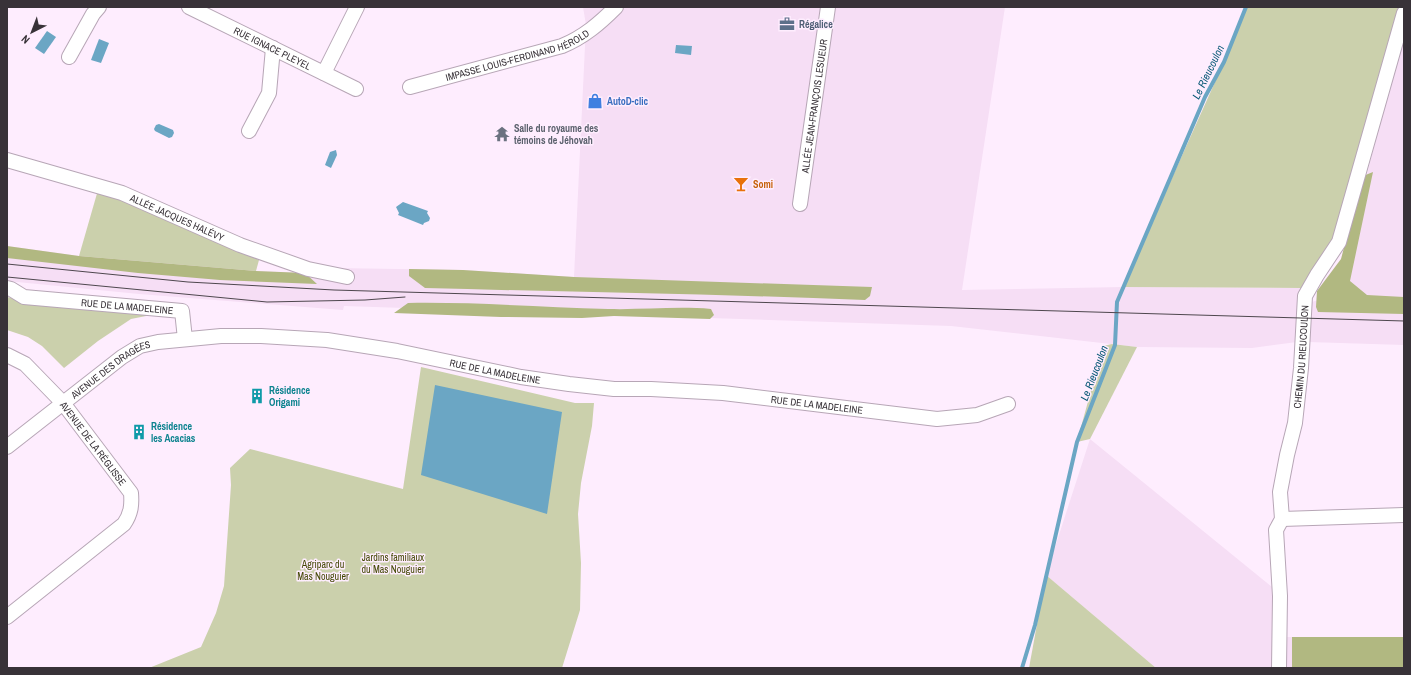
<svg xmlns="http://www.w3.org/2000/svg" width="1411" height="675" font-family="'Archivo Narrow',sans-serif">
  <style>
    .built { fill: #f6def5 }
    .green { fill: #cbd0ac }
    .forest { fill: #b1b881 }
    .water { fill: #6ba6c4 }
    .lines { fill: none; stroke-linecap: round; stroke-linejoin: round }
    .stream { stroke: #6ba6c4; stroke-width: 4 }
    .street-casing { stroke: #b7a6b6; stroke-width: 16 }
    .street { stroke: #fff; stroke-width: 14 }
    .tram { stroke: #4e474e; stroke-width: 1 }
    .labels { text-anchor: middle; stroke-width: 3; stroke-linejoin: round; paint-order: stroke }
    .service-label { font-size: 10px; font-weight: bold; fill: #4e5e75; stroke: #feedfe; text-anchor: start }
    .street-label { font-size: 10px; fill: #383238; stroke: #feedfe }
    .shop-label { font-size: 10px; font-weight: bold; fill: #366cbe; stroke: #feedfe; text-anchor: start }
    .worship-label { font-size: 10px; font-weight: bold; fill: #5b616d; stroke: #feedfe; text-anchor: start }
    .food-label { font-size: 10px; font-weight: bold; fill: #c56008; stroke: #feedfe; text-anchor: start }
    .culture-label { font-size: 10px; font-weight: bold; fill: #0d838f; stroke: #feedfe; text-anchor: start }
    .park-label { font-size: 10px; fill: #434804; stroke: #feedfe }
    .water-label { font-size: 11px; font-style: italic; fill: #095977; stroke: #feedfe }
  </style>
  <rect width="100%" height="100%" fill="#feedfe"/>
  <!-- built -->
  <g class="built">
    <path d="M583,7H1005L962,290L1123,287L1303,288L1297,342L1252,348L1137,347L951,326L344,306L343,310L139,294L7,281V246L79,256L256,271L305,273L334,268L463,270L574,277L586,25Z"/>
    <path d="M1404,31V345L1308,342L1312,302L1336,294Z"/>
    <path d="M1090,439L1277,591L1287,583L1286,637H1292V668H1156L1046,575Z"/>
  </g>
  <!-- green -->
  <g class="green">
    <path d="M1247,7H1400L1359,155L1334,240L1302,288L1123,287L1224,62Z"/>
    <path d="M98,190L120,197L259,260L256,271L79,256Z"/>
    <path d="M7,297L23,300L151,315L131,319L98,341L64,368L42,346L28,337L7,330Z"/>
    <path d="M1112,344L1137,347L1090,439L1077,442L1103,346Z"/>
    <path d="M421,367L575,403H594L592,426L581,483L578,514L581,563L580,610L562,668H149L201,647L216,613L224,586L231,485L230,468L250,449L403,489Z"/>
    <path d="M1046,575L1156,668H1029Z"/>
  </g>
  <!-- forest -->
  <g class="forest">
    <path d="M1373,172L1350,281L1367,295L1404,297V314L1318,312L1316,307L1317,291L1341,259L1363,176Z"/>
    <path d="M7,246L79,256L256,271L305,273L317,284L220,280L138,273L7,258Z"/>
    <path d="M409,269L463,270L574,277L872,287L870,296L865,300C718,294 572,292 425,288L409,276Z"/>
    <path d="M408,303C475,302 541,307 608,309C642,310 677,306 711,309L714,315L710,319L614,316L582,318L501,317L394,313Z"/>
    <rect x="1292" y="637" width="112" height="31"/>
  </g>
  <!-- water -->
  <g class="water">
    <path d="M47,31L56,37L44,54L35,48Z"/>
    <path d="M99,39L109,43L101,63L91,60Z"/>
    <path d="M676,45L692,46L691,55L675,53Z"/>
    <path d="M159,124L173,130L174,133L172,137L169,138L155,131L154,129L156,125Z"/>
    <path d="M336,150L337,155L331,168L325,165L330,152Z"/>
    <path d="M403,202L428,211L427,213L430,218L429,221L424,223L423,225L398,215L399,213L396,207Z"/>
    <path d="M435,385L562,412L547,514L421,475Z"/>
  </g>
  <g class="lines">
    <!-- stream -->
    <path class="stream" d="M1022,668L1035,625L1077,442L1115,345L1117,302L1205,97L1224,62L1246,7"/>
    <!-- street casing -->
    <g class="street-casing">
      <g id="street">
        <path id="s1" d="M189,7L356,89"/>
        <path d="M69,57L93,14L99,7"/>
        <path d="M324,73L357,7"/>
        <path id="s2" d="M410,87L562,46C584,37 600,23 616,7"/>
        <path d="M249,131L269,93L273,48"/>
        <path id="s3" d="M7,160L122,193L240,245L308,269L347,277"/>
        <path id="s4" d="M800,204L828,7"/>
        <path id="s5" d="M7,288L11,289L24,297L182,311L185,339"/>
        <path id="s6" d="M7,355L25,364L63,403L131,493C132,505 131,514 124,524L7,617"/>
        <path id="s7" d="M7,447L122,357L140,346L158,342L221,336H261L327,340L397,351L521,377L569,384L614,389H651L723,393L937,419L977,415L1008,404"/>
        <path d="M1282,519L1404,515"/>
        <path id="s8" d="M1279,668L1280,596L1276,530L1282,519L1280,492L1287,455L1295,423L1301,368L1305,296L1317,275L1339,242L1404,13"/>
      </g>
    </g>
    <!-- street -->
    <use href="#street" class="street"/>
    <!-- tram -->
    <g class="tram">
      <path d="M7,264L188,282L334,290L1404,321"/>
      <path d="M7,277L267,302L365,300L405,297"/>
    </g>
  </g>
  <!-- icons -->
  <defs>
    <g id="office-bare" transform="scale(1.2)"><path d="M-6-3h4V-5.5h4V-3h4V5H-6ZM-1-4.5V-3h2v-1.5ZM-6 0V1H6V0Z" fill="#5c6f8a" stroke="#feedfe" stroke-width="2.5" paint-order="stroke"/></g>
    <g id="shop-bare" transform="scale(1.2)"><path d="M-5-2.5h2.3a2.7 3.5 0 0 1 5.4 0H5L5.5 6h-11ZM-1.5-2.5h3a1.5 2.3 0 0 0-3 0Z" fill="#3f7fe0" stroke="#feedfe" stroke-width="2.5" paint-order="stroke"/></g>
    <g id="temple-bare" transform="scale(1.2)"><path d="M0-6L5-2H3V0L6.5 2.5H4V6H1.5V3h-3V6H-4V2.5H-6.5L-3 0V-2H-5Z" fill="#6b7280" stroke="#feedfe" stroke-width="2.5" paint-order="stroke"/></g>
    <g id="bar-bare" transform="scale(1.2)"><path d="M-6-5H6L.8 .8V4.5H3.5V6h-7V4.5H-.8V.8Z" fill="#e8710a" stroke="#feedfe" stroke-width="2.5" paint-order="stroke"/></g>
    <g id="building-bare" transform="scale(1.2)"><path d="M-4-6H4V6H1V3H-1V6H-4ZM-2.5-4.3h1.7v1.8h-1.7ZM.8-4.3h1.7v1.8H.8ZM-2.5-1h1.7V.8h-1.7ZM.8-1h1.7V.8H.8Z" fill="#0f9aa8" stroke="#feedfe" stroke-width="2.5" paint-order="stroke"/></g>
  </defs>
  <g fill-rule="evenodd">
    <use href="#office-bare" x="787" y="24"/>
    <use href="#shop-bare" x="595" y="101"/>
    <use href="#temple-bare" x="502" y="134"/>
    <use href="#bar-bare" x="741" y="184"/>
    <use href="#building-bare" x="257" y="396"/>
    <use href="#building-bare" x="139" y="432"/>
  </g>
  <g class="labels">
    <!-- service labels -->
    <g class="service-label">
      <text x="799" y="28">Régalice</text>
    </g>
    <!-- street labels -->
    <g class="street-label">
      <text dy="4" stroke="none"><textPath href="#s1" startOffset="93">RUE IGNACE PLEYEL</textPath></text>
      <text dy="4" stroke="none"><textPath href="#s2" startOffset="112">IMPASSE LOUIS-FERDINAND HÉROLD</textPath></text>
      <text dy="4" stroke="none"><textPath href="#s4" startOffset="99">ALLÉE JEAN-FRANÇOIS LESUEUR</textPath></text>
      <text dy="4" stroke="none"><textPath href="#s3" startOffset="180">ALLÉE JACQUES HALÉVY</textPath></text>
      <text dy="4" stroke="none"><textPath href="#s5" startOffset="123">RUE DE LA MADELEINE</textPath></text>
      <text dy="4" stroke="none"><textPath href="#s8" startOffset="315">CHEMIN DU RIEUCOULON</textPath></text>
      <text dy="4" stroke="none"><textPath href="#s7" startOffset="130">AVENUE DES DRAGÉES</textPath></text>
      <text dy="4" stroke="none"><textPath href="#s7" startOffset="526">RUE DE LA MADELEINE</textPath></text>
      <text dy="4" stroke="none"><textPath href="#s7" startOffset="850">RUE DE LA MADELEINE</textPath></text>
      <text dy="4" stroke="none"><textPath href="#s6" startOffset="125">AVENUE DE LA RÉGLISSE</textPath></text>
    </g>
    <!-- shop labels -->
    <g class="shop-label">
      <text x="607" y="105">AutoD-clic</text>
    </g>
    <!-- worship labels -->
    <g class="worship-label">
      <text x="514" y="132">Salle du royaume des<tspan x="514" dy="12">témoins de Jéhovah</tspan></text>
    </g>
    <!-- food labels -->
    <g class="food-label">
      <text x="753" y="188">Somi</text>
    </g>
    <!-- culture labels -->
    <g class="culture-label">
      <text x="269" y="394">Résidence<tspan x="269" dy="12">Origami</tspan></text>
      <text x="151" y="430">Résidence<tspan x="151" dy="12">les Acacias</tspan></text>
    </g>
    <!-- park labels -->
    <g class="park-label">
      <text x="393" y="561">Jardins familiaux<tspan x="393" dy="12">du Mas Nouguier</tspan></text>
      <text x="323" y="568">Agriparc du<tspan x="323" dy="12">Mas Nouguier</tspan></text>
    </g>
    <!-- water labels -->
    <g class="water-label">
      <text transform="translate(1208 72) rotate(-64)" y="4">Le Rieucoulon</text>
      <text transform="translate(1094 373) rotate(-69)" y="4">Le Rieucoulon</text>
    </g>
  </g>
  <!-- border -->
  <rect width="1411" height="675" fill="none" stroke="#383238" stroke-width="16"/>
  <!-- north arrow -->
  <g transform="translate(32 32) rotate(222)" stroke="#feedfe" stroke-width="3" paint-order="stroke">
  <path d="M0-3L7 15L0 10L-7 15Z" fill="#383238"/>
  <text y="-6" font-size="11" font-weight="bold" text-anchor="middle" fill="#383238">N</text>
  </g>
</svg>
